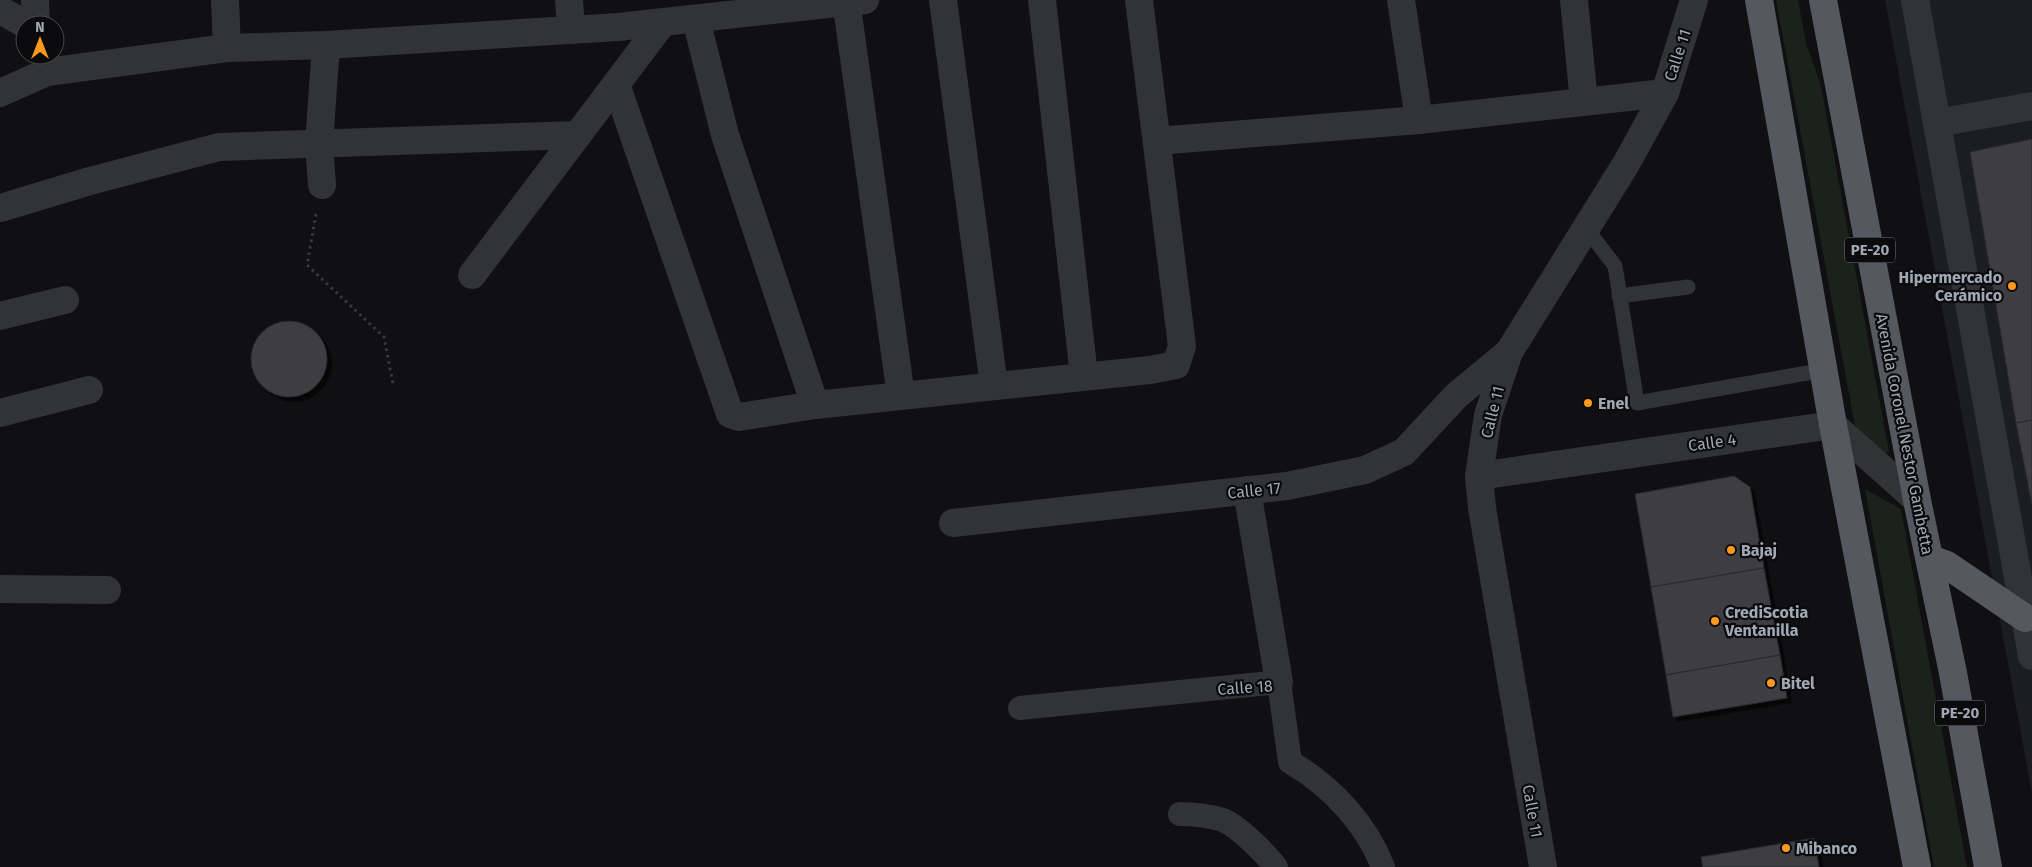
<svg xmlns="http://www.w3.org/2000/svg" width="2032" height="867" font-family="'Fira Sans',sans-serif">
  <style>
    .built { fill: #1c1d1f }
    .green { fill: #1a221b }
    .building { fill: #3c3e42; stroke: #2a2a2e; filter: url(#shadow) }
    .lines { fill: none; stroke-linecap: round; stroke-linejoin: round }
    .path { stroke: #373a3e; stroke-width: 3; stroke-dasharray: 2.5 4; stroke-linecap: butt }
    .service { stroke: #313337; stroke-width: 15 }
    .pedestrian { stroke: #313337; stroke-width: 24 }
    .minor { stroke: #313337; stroke-width: 28 }
    .tertiary { stroke: #313337; stroke-width: 28 }
    .trunk { stroke: #55585f; stroke-width: 28 }
    .poi-dot { fill: #fe991c; stroke: #0b0b0d; stroke-width: 2 }
    .labels { text-anchor: middle; stroke-width: 4.5; stroke-linejoin: round; paint-order: stroke }
    .shield { fill: #0b0b0d; stroke: #737982; stroke-width: 1 }
    .shield-label { font-size: 15px; font-weight: bold; fill: #a0a8b4 }
    .street-label { font-size: 16px; fill: #a0a8b4; stroke: #0b0b0d }
    .poi-label { font-size: 16px; font-weight: bold; fill: #a0a8b4; stroke: #0b0b0d; text-anchor: start }
  </style>
  <defs>
    <filter id="shadow"><feDropShadow dx="4.5" dy="4.5" stdDeviation="0" flood-color="#0009"/></filter>
  </defs>
  <rect width="100%" height="100%" fill="#101012"/>
  <!-- built -->
  <path class="built" d="M1885,0H2032V793Z"/>
  <!-- green -->
  <g class="green">
    <path d="M1776,0H1798L1806,43L1821,86L1889,452L1873,455L1858,442Z"/>
    <path d="M1865,489L1901,509L1967,867H1934Z"/>
  </g>
  <!-- building -->
  <g class="building">
    <path d="M2032,139V420L2016,423L1970,152Z"/>
    <circle cx="289" cy="359" r="38"/>
    <path d="M2032,420V505L2016,423Z"/>
    <path d="M1734,476L1750,487L1764,568L1651,587L1635,494Z"/>
    <path d="M1764,568L1780,655L1666,675L1651,587Z"/>
    <path d="M1780,655L1787,698L1673,717L1666,675Z"/>
    <path d="M1814,838L1819,867H1703L1701,857Z"/>
  </g>
  <g class="lines">
    <!-- path -->
    <path class="path" d="M316,214L307,265L384,337L393,384"/>
    <!-- service -->
    <g class="service">
      <path d="M1586,228L1615,266L1637,403L1824,370"/>
      <path d="M1619,296L1688,287"/>
    </g>
    <!-- pedestrian -->
    <g class="pedestrian">
      <path d="M1020,708L1279,682L1290,762C1331,786 1366,823 1383,867"/>
      <path d="M1180,814C1194,814 1209,816 1223,820C1238,826 1266,854 1276,867"/>
    </g>
    <!-- minor -->
    <g class="minor">
      <path d="M35,0L36,25"/>
      <path d="M225,0L227,48"/>
      <path d="M569,0L571,30"/>
      <path d="M846,0L901,396"/>
      <path d="M943,0L994,386"/>
      <path d="M1042,0L1084,376"/>
      <path d="M1401,0L1419,120"/>
      <path d="M1574,0L1584,102"/>
      <path d="M0,10L27,25"/>
      <path d="M696,19L725,135L815,405"/>
      <path d="M616,84L730,414L739,417L815,405L1150,370L1176,365L1182,346L1139,0"/>
      <path d="M0,93L47,72L227,48L326,45L618,27L865,0"/>
      <path d="M1937,123L2032,106"/>
      <path d="M1157,141L1419,120L1665,93"/>
      <path d="M322,185L319,144L326,45"/>
      <path d="M0,208L90,181L219,147L578,135"/>
      <path d="M472,275L663,22"/>
      <path d="M0,316L65,300"/>
      <path d="M0,413L89,390"/>
      <path d="M1479,476L1833,425L1917,500"/>
      <path d="M1247,490L1279,682"/>
      <path d="M953,523L1287,486L1365,470L1404,452L1456,396L1509,352"/>
      <path d="M0,589L107,590"/>
    </g>
    <!-- tertiary -->
    <g class="tertiary">
      <path d="M1915,0L2032,656"/>
      <path d="M1543,867L1482,508L1479,476L1488,415L1509,352L1626,164L1665,93L1694,0"/>
    </g>
    <!-- trunk -->
    <g class="trunk">
      <path d="M1759,0L1833,425L1917,867"/>
      <path d="M1823,0L1917,500L1953,673L1988,867"/>
      <path d="M1930,559L1947,565L2025,618"/>
    </g>
  </g>
  <!-- markers -->
  <g class="poi-dot">
    <circle cx="2012" cy="286" r="5"/>
    <circle cx="1588" cy="403" r="5"/>
    <circle cx="1731" cy="550" r="5"/>
    <circle cx="1715" cy="621" r="5"/>
    <circle cx="1771" cy="683" r="5"/>
    <circle cx="1786" cy="848" r="5"/>
  </g>
  <g class="labels">
    <!-- shield labels -->
    <g class="shield">
      <rect x="1845" y="237.5" width="50" height="25" rx="4"/>
      <rect x="1935" y="700.5" width="50" height="25" rx="4"/>
    </g>
    <g class="shield-label">
      <text x="1870" y="255">PE-20</text>
      <text x="1960" y="718">PE-20</text>
    </g>
    <!-- street labels -->
    <g class="street-label">
      <text transform="translate(1677 55) rotate(-72)" y="6">Calle 11</text>
      <text transform="translate(1492 412) rotate(-76)" y="6">Calle 11</text>
      <text transform="translate(1905 434) rotate(79)" y="6">Avenida Coronel Nestor Gambetta</text>
      <text transform="translate(1712 442) rotate(-8)" y="6">Calle 4</text>
      <text transform="translate(1254 490) rotate(-6)" y="6">Calle 17</text>
      <text transform="translate(1245 687) rotate(-4)" y="6">Calle 18</text>
      <text transform="translate(1533 811) rotate(80)" y="6">Calle 11</text>
    </g>
    <!-- poi labels -->
    <g class="poi-label">
      <text x="2002" y="283" text-anchor="end">Hipermercado<tspan x="2002" dy="18">Cerámico</tspan></text>
      <text x="1598" y="409">Enel</text>
      <text x="1741" y="556">Bajaj</text>
      <text x="1725" y="618">CrediScotia<tspan x="1725" dy="18">Ventanilla</tspan></text>
      <text x="1781" y="689">Bitel</text>
      <text x="1796" y="854">Mibanco</text>
    </g>
  </g>
  <!-- north arrow -->
  <g transform="translate(40 40)"><circle r="24" fill="#0b0b0d" stroke="#474a50"/>
  <path d="M0-4L9 19L0 12L-9 19Z" fill="#fe991c"/>
  <text y="-8" font-size="14" font-weight="bold" text-anchor="middle" fill="#a0a8b4">N</text>
  </g>
</svg>
